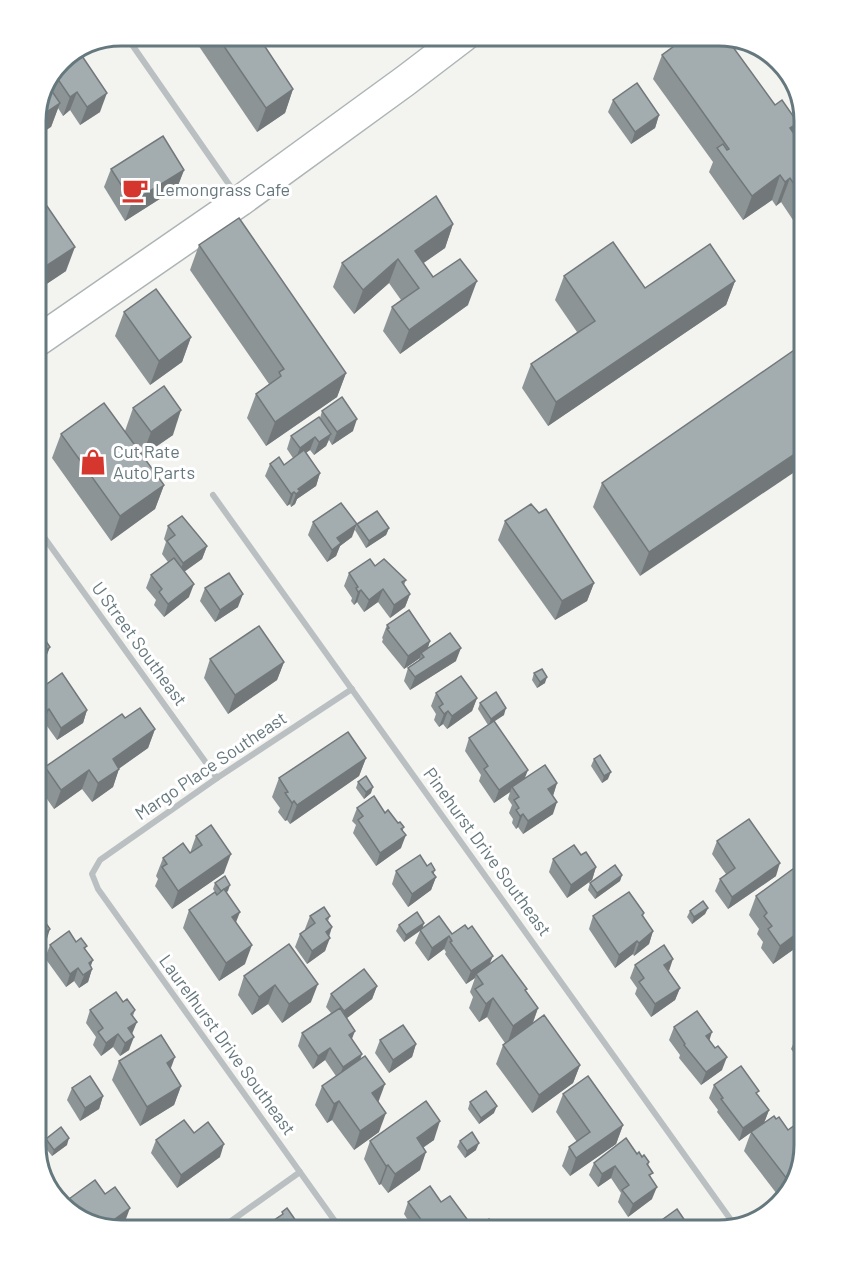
<svg xmlns="http://www.w3.org/2000/svg" width="841" height="1267" font-family="Barlow,sans-serif">
  <style>
    .lines { fill: none; stroke-linecap: round; stroke-linejoin: round }
    .secondary-casing { stroke: #adb4b6; stroke-width: 33 }
    .street { stroke: #babfc1; stroke-width: 6 }
    .secondary { stroke: #fff; stroke-width: 30 }
    .wall { fill: #8c9496 }
    .shaded-wall { fill: #72787a }
    .building { fill: #a3acae; stroke: #72787a; stroke-width: 1.5 }
    .labels { text-anchor: middle; stroke-width: 6; stroke-linejoin: round; paint-order: stroke }
    .poi-label { font-size: 18px; fill: #65787e; stroke: #fff; text-anchor: start }
    .street-label { font-size: 18px; fill: #65787e; stroke: #fff }
    .rim { fill: none; stroke: #65787e; stroke-width: 3 }
  </style>
  <rect width="100%" height="100%" fill="#f3f3f0"/>
  <g class="lines">
    <!-- secondary casing -->
    <g class="secondary-casing">
      <path id="secondary" d="M36,342L240,201L405,81L464,36"/>
    </g>
    <!-- street -->
    <g class="street">
      <path d="M126,36L235,193"/>
      <path d="M213,495L736,1227"/>
      <path d="M36,526L217,778"/>
      <path d="M217,1231L300,1172"/>
      <path d="M342,1231L98,889L92,874L100,860L217,778L352,689"/>
    </g>
    <!-- secondary -->
    <use href="#secondary" class="secondary"/>
  </g>
  <!-- wall -->
  <g class="wall">
    <path d="M192,36H258L293,89L285,113L257,132Z"/>
    <path d="M662,55L775,105L798,123L794,134L805,150V216L795,223L781,202L776,206L772,200L743,220L709,172L713,162L653,79Z"/>
    <path d="M61,61L100,112L80,125L70,110L63,116L58,108L51,127L36,116Z"/>
    <path d="M613,100L659,115L655,128L631,144L608,112Z"/>
    <path d="M111,169L184,170L177,188L125,221L104,187Z"/>
    <path d="M36,190L66,271L36,291Z"/>
    <path d="M453,224L445,248L423,263L433,277L468,305L400,354L383,331L392,307L401,300L389,283L354,314L333,287L342,263Z"/>
    <path d="M199,245L346,373L337,397L266,446L247,418L256,394L269,384L190,270Z"/>
    <path d="M564,276L645,288L735,281L726,305L548,426L522,388L531,364L577,332L555,300Z"/>
    <path d="M124,312L191,337L182,362L150,385L115,336Z"/>
    <path d="M805,355L640,576L593,507L602,483Z"/>
    <path d="M133,408L173,435L143,456L164,485L155,509L111,541L52,458L61,434L125,431Z"/>
    <path d="M322,411L353,431L332,445L329,440L326,446L314,455L310,450L306,453L320,473L316,486L297,499L295,504L291,507L290,504L287,506L265,476L270,464L284,465L293,458L287,449L291,436L320,418Z"/>
    <path d="M505,521L594,583L587,601L555,620L498,540Z"/>
    <path d="M313,522L352,537L340,546L336,556L327,562L308,535Z"/>
    <path d="M357,524L389,528L386,535L366,548L355,530Z"/>
    <path d="M168,526L207,546L202,559L184,572L189,597L164,617L154,605L156,600L146,588L151,575L168,562L162,554L166,542L164,539Z"/>
    <path d="M375,566L406,580L404,585L410,594L405,607L390,618L378,602L364,612L357,602L354,605L351,601L352,598L344,586L349,573Z"/>
    <path d="M205,588L238,607L215,622L200,601Z"/>
    <path d="M387,625L430,641L427,649L456,661L410,690L404,681L408,668L418,661L420,658L404,669L382,642L383,639L382,638Z"/>
    <path d="M210,659L284,662L277,680L228,714L204,678Z"/>
    <path d="M534,673L545,683L537,688L532,680Z"/>
    <path d="M36,692L87,710L83,723L57,740L44,722L36,727Z"/>
    <path d="M436,693L477,698L472,711L447,729L443,724L439,727L434,720L436,714L431,706Z"/>
    <path d="M480,703L504,715L494,721L525,778L557,783L553,795V814L523,834L518,827L516,829L512,823L513,819L509,813L512,805L508,799L510,792L494,803L479,781L481,775L465,751L469,738L488,725L478,709Z"/>
    <path d="M125,718L155,729L148,748L119,768L113,787L92,802L82,789L54,809L38,786L45,767Z"/>
    <path d="M366,758L359,776L290,824L287,820L285,821L278,812L280,808L272,797L279,778Z"/>
    <path d="M594,759L608,779L602,783L591,766Z"/>
    <path d="M358,782L371,793L364,799L356,788Z"/>
    <path d="M357,808L385,813L398,823L403,831L401,848L376,866L353,833L356,825L352,821Z"/>
    <path d="M196,836L224,873L172,909L155,886L158,879L156,876L163,858L190,853Z"/>
    <path d="M717,841L776,876L728,909L715,891L720,879L726,874L712,854Z"/>
    <path d="M581,855L596,867L592,880L567,898L549,872L553,859Z"/>
    <path d="M396,871L434,874L436,877L431,890L408,907L392,884Z"/>
    <path d="M622,875L620,881L595,899L588,890L590,883Z"/>
    <path d="M805,877V963L801,958L805,947L799,951L797,947L773,964L761,948L763,942L757,934L759,929L749,915L756,896Z"/>
    <path d="M215,883L228,891L226,892L236,922L245,964L219,981L183,928L189,910L215,892L213,889Z"/>
    <path d="M708,908L705,914L692,924L687,917L690,911Z"/>
    <path d="M644,913L643,916L653,931L649,944L634,956L633,954L615,968L589,929L593,916Z"/>
    <path d="M310,916H330L328,921L332,927L325,951L307,964L295,947L300,934L306,930L305,929Z"/>
    <path d="M424,923L422,929L452,934L489,964L526,992L538,1008L533,1023L580,1065L573,1083L532,1113L496,1064L503,1045L505,1043L487,1017L479,1022L469,1008L473,997L470,992L475,978L466,984L445,954L446,952L444,949L428,961L415,943L420,931L404,942L396,931L399,925Z"/>
    <path d="M76,942L87,946L85,949L92,969L88,982L79,988L74,981L66,987L45,958L50,945Z"/>
    <path d="M289,944L311,1002L282,1023L268,1004L252,1015L238,995L244,976Z"/>
    <path d="M635,965L669,972L680,988L675,1000L651,1017L635,994L637,988L630,978Z"/>
    <path d="M377,986L372,999L347,1018L352,1039L378,1102L379,1132L354,1150L332,1120L327,1123L315,1105L322,1086L336,1076L325,1060L313,1069L298,1046L302,1033L331,1013L326,1007L331,994Z"/>
    <path d="M123,1002L135,1010L133,1016L132,1034L129,1050L120,1056L113,1047L101,1056L93,1045L96,1037L86,1023L90,1010Z"/>
    <path d="M674,1027L709,1040L722,1070L701,1085L679,1058L680,1055L669,1040Z"/>
    <path d="M380,1040L416,1044L412,1057L389,1073L375,1053Z"/>
    <path d="M805,1040L797,1057L791,1049L794,1042Z"/>
    <path d="M119,1061L171,1069L181,1086L174,1105L140,1126L112,1080Z"/>
    <path d="M714,1085L758,1095L769,1110L764,1123L776,1119L788,1130H805L780,1198L744,1151L751,1132L760,1126L739,1141L717,1112L718,1110L709,1098Z"/>
    <path d="M72,1088L103,1096L99,1109L80,1121L67,1100Z"/>
    <path d="M563,1094L623,1125L616,1144L570,1176L562,1166L569,1147L577,1142L556,1112Z"/>
    <path d="M470,1102L494,1113L479,1124L468,1109Z"/>
    <path d="M46,1139L67,1145L52,1156L43,1145Z"/>
    <path d="M156,1140L220,1157L177,1188L151,1153Z"/>
    <path d="M434,1140L423,1147L420,1170L388,1193L381,1184L379,1185L364,1159L370,1141Z"/>
    <path d="M460,1141L476,1150L465,1158L457,1147Z"/>
    <path d="M637,1154L649,1162L648,1166L651,1178L652,1199L628,1217L618,1202L621,1193L611,1178L598,1187L589,1175L594,1163Z"/>
    <path d="M408,1202H441L467,1219L462,1231H415L404,1214Z"/>
    <path d="M655,1225L692,1231H653Z"/>
  </g>
  <!-- shaded-wall -->
  <g class="shaded-wall">
    <path d="M293,89L285,113L257,132L266,108Z"/>
    <path d="M77,92L70,110L63,116L70,97Z"/>
    <path d="M107,93L100,112L80,125L87,107Z"/>
    <path d="M60,103L51,127L36,137V119Z"/>
    <path d="M659,115L655,128L631,144L635,132Z"/>
    <path d="M798,123L789,147L790,128Z"/>
    <path d="M184,170L177,188L125,221L132,202Z"/>
    <path d="M780,175L772,200L743,220L752,196Z"/>
    <path d="M790,178L781,202L776,206L785,182Z"/>
    <path d="M805,198V216L795,223L804,199Z"/>
    <path d="M453,224L445,248L408,274L415,251Z"/>
    <path d="M75,247L66,271L36,291V287L43,268Z"/>
    <path d="M398,259L389,283L354,314L363,290Z"/>
    <path d="M477,281L468,305L400,354L409,330Z"/>
    <path d="M735,281L726,305L548,426L556,402Z"/>
    <path d="M191,337L182,362L150,385L159,361Z"/>
    <path d="M346,373L337,397L266,446L275,422Z"/>
    <path d="M181,410L173,435L142,456L151,432Z"/>
    <path d="M357,419L353,431L332,445L337,432Z"/>
    <path d="M331,434L326,446L314,455L319,442Z"/>
    <path d="M315,437L310,450L295,460L300,448Z"/>
    <path d="M805,447V465L640,576L649,552Z"/>
    <path d="M320,473L316,486L297,499L295,504L291,507L298,489Z"/>
    <path d="M164,485L155,509L111,541L120,516Z"/>
    <path d="M294,492L290,504L287,506L291,494Z"/>
    <path d="M357,524L352,537L340,546L336,556L327,562L337,538Z"/>
    <path d="M389,528L386,535L366,548L369,541Z"/>
    <path d="M207,546L202,559L178,576L183,563Z"/>
    <path d="M594,583L587,601L555,620L562,601Z"/>
    <path d="M194,584L189,597L164,617L168,604Z"/>
    <path d="M383,589L378,602L364,612L369,600Z"/>
    <path d="M361,590L357,602L354,605L358,592Z"/>
    <path d="M243,594L238,607L215,622L220,610Z"/>
    <path d="M410,594L405,607L390,618L394,605Z"/>
    <path d="M430,641L426,654L421,653L420,658L404,669L408,656Z"/>
    <path d="M50,647L45,660L36,666V657Z"/>
    <path d="M461,648L456,661L410,690L415,677Z"/>
    <path d="M284,662L277,680L228,714L235,695Z"/>
    <path d="M547,677L545,683L537,688L540,682Z"/>
    <path d="M477,698L472,711L447,729L452,716Z"/>
    <path d="M506,708L504,715L489,725L491,719Z"/>
    <path d="M49,709L44,722L36,727L41,714Z"/>
    <path d="M87,710L83,723L57,740L61,728Z"/>
    <path d="M448,711L443,724L439,727L444,714Z"/>
    <path d="M155,729L148,748L106,778L113,759Z"/>
    <path d="M366,758L359,776L290,824L297,805Z"/>
    <path d="M119,769L113,787L92,802L98,783Z"/>
    <path d="M89,770L82,789L54,809L61,790Z"/>
    <path d="M528,770L523,783L512,787L510,792L494,803L499,790Z"/>
    <path d="M611,772L608,779L602,783L604,776Z"/>
    <path d="M557,783L553,796L548,789Z"/>
    <path d="M373,787L371,793L364,799L366,792Z"/>
    <path d="M294,801L287,820L285,821L292,803Z"/>
    <path d="M557,802L553,814L523,834L528,821Z"/>
    <path d="M523,814L518,827L516,829L520,816Z"/>
    <path d="M404,827L399,839L406,835L401,848L376,866L380,853Z"/>
    <path d="M231,854L224,873L172,909L178,891Z"/>
    <path d="M780,863L776,876L728,909L732,897Z"/>
    <path d="M596,867L592,880L567,898L571,885Z"/>
    <path d="M435,870L431,881L436,877L431,890L408,907L412,894Z"/>
    <path d="M622,875L620,881L595,899L597,893Z"/>
    <path d="M230,885L228,891L218,898L221,891Z"/>
    <path d="M708,908L705,914L692,924L694,917Z"/>
    <path d="M240,912L233,930L232,917Z"/>
    <path d="M424,923L422,929L404,942L406,935Z"/>
    <path d="M332,927L327,940L330,938L325,951L307,964L312,951L326,932Z"/>
    <path d="M50,929L46,942L36,948V939Z"/>
    <path d="M803,929L797,947L773,964L780,946Z"/>
    <path d="M653,931L649,944L634,956L639,943Z"/>
    <path d="M449,936L444,949L428,961L432,948Z"/>
    <path d="M805,936V947L799,951Z"/>
    <path d="M637,941L633,954L615,968L619,955Z"/>
    <path d="M252,945L245,964L219,981L226,963Z"/>
    <path d="M493,956L488,968L476,974L475,978L466,984L471,971Z"/>
    <path d="M673,959L669,971L664,965Z"/>
    <path d="M93,960L89,971L92,969L88,982L79,988L89,963Z"/>
    <path d="M78,968L74,981L66,987L70,974Z"/>
    <path d="M318,984L311,1002L282,1023L289,1004Z"/>
    <path d="M275,985L268,1004L252,1015L259,997Z"/>
    <path d="M377,986L372,999L339,1024L344,1011Z"/>
    <path d="M680,988L675,1000L651,1017L655,1004Z"/>
    <path d="M493,998L487,1017L479,1022L486,1004Z"/>
    <path d="M538,1008L531,1027L507,1045L513,1026Z"/>
    <path d="M40,1009L36,1020V1012Z"/>
    <path d="M137,1022L132,1034L128,1028Z"/>
    <path d="M355,1031L350,1044L349,1035Z"/>
    <path d="M712,1032L708,1045L706,1036Z"/>
    <path d="M118,1034L113,1047L101,1056L106,1043Z"/>
    <path d="M134,1037L129,1050L120,1056L125,1043Z"/>
    <path d="M416,1044L412,1057L389,1073L393,1060Z"/>
    <path d="M805,1046V1051L797,1057L799,1050Z"/>
    <path d="M330,1048L325,1060L313,1069L318,1056Z"/>
    <path d="M362,1054L358,1067L338,1080L343,1067Z"/>
    <path d="M175,1057L168,1076L167,1063Z"/>
    <path d="M727,1057L722,1070L701,1085L706,1072Z"/>
    <path d="M580,1065L573,1083L532,1113L539,1095Z"/>
    <path d="M385,1084L378,1103L372,1093Z"/>
    <path d="M181,1086L174,1105L140,1126L147,1107Z"/>
    <path d="M103,1096L99,1109L80,1121L85,1108Z"/>
    <path d="M339,1101L332,1120L327,1123L334,1104Z"/>
    <path d="M497,1106L494,1113L479,1124L481,1118Z"/>
    <path d="M769,1110L764,1123L739,1141L743,1128Z"/>
    <path d="M386,1113L379,1132L354,1150L360,1131Z"/>
    <path d="M440,1121L434,1140L410,1157L417,1138Z"/>
    <path d="M623,1125L616,1144L570,1176L576,1158Z"/>
    <path d="M69,1138L67,1145L52,1156L54,1150Z"/>
    <path d="M479,1143L476,1150L465,1158L467,1151Z"/>
    <path d="M224,1144L220,1157L177,1188L181,1175Z"/>
    <path d="M426,1152L420,1170L388,1193L395,1174Z"/>
    <path d="M388,1165L381,1184L379,1185L386,1166Z"/>
    <path d="M615,1166L611,1178L598,1187L602,1174Z"/>
    <path d="M798,1171L793,1188L780,1198L787,1179Z"/>
    <path d="M657,1187L652,1199L628,1217L633,1204Z"/>
    <path d="M130,1208L123,1227L117,1231L104,1227Z"/>
    <path d="M467,1219L462,1231H456L458,1226Z"/>
    <path d="M493,1225L491,1231H484Z"/>
  </g>
  <!-- building -->
  <g class="building">
    <path d="M217,36H258L293,89L266,108Z"/>
    <path d="M688,36H725L775,105L782,100L798,123L790,128L805,150V198L804,199L790,178L785,182L780,175L752,196L717,148L723,144L727,150L729,149L662,55Z"/>
    <path d="M80,53L107,93L87,107L77,92L70,97L55,75L61,61Z"/>
    <path d="M637,83L659,115L635,132L613,100Z"/>
    <path d="M49,87L60,103L36,119V116Z"/>
    <path d="M163,136L184,170L132,202L111,169Z"/>
    <path d="M36,190L75,247L43,268L36,259Z"/>
    <path d="M436,196L453,224L415,251L433,277L460,259L477,281L409,330L392,307L419,288L398,259L363,290L342,263Z"/>
    <path d="M239,218L346,373L275,422L256,394L281,376L279,372L284,369L199,245Z"/>
    <path d="M613,242L645,288L710,244L735,281L556,402L531,364L595,321L564,276Z"/>
    <path d="M156,289L191,337L159,361L124,312Z"/>
    <path d="M800,346L805,355V447L649,552L602,483Z"/>
    <path d="M164,386L181,410L151,432L133,408Z"/>
    <path d="M342,397L357,419L337,432L322,411Z"/>
    <path d="M104,403L164,485L120,516L61,434Z"/>
    <path d="M319,417L331,434L319,442L315,437L300,448L291,436Z"/>
    <path d="M304,450L320,473L298,489L300,491L296,494L294,492L291,494L270,464L279,457L284,465Z"/>
    <path d="M341,503L357,524L337,538L341,543L332,550L313,522Z"/>
    <path d="M531,504L539,513L546,509L594,583L562,601L505,521Z"/>
    <path d="M377,511L389,528L369,541L357,524Z"/>
    <path d="M182,516L207,546L183,563L167,541L175,535L168,526Z"/>
    <path d="M174,558L194,584L168,604L159,592L162,589L151,575Z"/>
    <path d="M370,559L375,566L384,559L406,580L402,582L410,594L394,605L383,589L369,600L361,590L358,592L356,588L358,587L349,573Z"/>
    <path d="M229,573L243,594L220,610L205,588Z"/>
    <path d="M409,610L430,641L408,656L387,629L389,628L387,625Z"/>
    <path d="M259,626L284,662L235,695L210,659Z"/>
    <path d="M37,628L50,647L36,657V629Z"/>
    <path d="M450,633L461,648L415,677L408,668L424,657L421,653Z"/>
    <path d="M542,669L547,677L540,682L534,673Z"/>
    <path d="M62,673L87,710L61,728L49,709L41,714L36,708V692Z"/>
    <path d="M461,676L477,698L452,716L448,711L444,714L439,707L443,704L436,693Z"/>
    <path d="M496,692L506,708L491,719L480,703Z"/>
    <path d="M140,708L155,729L113,759L119,769L98,783L89,770L61,790L45,767L122,714L125,718Z"/>
    <path d="M494,721L528,770L499,790L484,769L488,766L469,738Z"/>
    <path d="M348,732L366,758L297,805L294,801L292,803L285,793L288,792L279,778Z"/>
    <path d="M600,755L611,772L604,776L594,759Z"/>
    <path d="M545,765L557,783L548,789L557,802L528,821L523,814L520,816L516,810L519,808L514,800L519,797L512,787Z"/>
    <path d="M366,776L373,787L366,792L358,782Z"/>
    <path d="M374,796L385,813L388,810L398,823L400,822L404,827L401,829L406,835L380,853L358,820L363,816L357,808Z"/>
    <path d="M749,819L780,863L732,897L720,879L735,868L717,841Z"/>
    <path d="M211,825L231,854L178,891L162,867L167,864L163,858L183,843L190,853L202,845L196,836Z"/>
    <path d="M574,845L581,855L586,852L596,867L571,885L553,859Z"/>
    <path d="M420,855L427,866L431,863L435,870L432,872L436,877L412,894L396,871Z"/>
    <path d="M615,865L622,875L597,893L590,883Z"/>
    <path d="M797,866L805,877V931L803,929L780,946L768,929L772,926L764,916L767,913L756,896Z"/>
    <path d="M225,876L230,885L221,891L215,883Z"/>
    <path d="M224,889L240,912L232,917L252,945L226,963L189,910L215,892L217,895Z"/>
    <path d="M629,892L644,913L642,915L653,931L639,943L637,941L619,955L593,916Z"/>
    <path d="M703,901L708,908L694,917L690,911Z"/>
    <path d="M324,907L330,916L326,919L332,927L326,932L330,938L312,951L300,934L315,923L310,916Z"/>
    <path d="M36,909L50,929L36,939Z"/>
    <path d="M417,912L424,923L406,935L399,925Z"/>
    <path d="M439,916L452,934L465,925L468,929L472,926L493,956L471,971L450,942L452,941L449,936L432,948L420,930Z"/>
    <path d="M69,931L76,942L81,938L87,946L84,948L93,960L89,963L92,969L83,975L78,968L70,974L50,945Z"/>
    <path d="M289,944L318,984L289,1004L275,985L259,997L244,976Z"/>
    <path d="M664,945L673,959L664,965L680,988L655,1004L639,982L644,978L635,965Z"/>
    <path d="M502,955L527,989L525,990L538,1008L513,1026L493,998L486,1004L475,989L483,984L476,974Z"/>
    <path d="M364,969L377,986L344,1011L331,994Z"/>
    <path d="M116,992L123,1002L127,999L135,1010L131,1014L137,1022L128,1028L134,1037L125,1043L118,1034L106,1043L98,1032L103,1028L90,1010Z"/>
    <path d="M36,1004L40,1009L36,1012Z"/>
    <path d="M340,1008L355,1031L349,1035L362,1054L343,1067L330,1048L318,1056L302,1033Z"/>
    <path d="M697,1011L712,1032L706,1036L715,1048L718,1046L727,1057L706,1072L684,1045L685,1044L674,1027Z"/>
    <path d="M544,1015L580,1065L539,1095L503,1045Z"/>
    <path d="M403,1025L416,1044L393,1060L380,1040Z"/>
    <path d="M161,1035L175,1057L167,1063L181,1086L147,1107L119,1061Z"/>
    <path d="M802,1036L805,1040V1046L799,1050L794,1042Z"/>
    <path d="M365,1056L385,1084L372,1093L386,1113L360,1131L339,1101L334,1104L322,1086Z"/>
    <path d="M741,1066L759,1091L756,1093L769,1110L743,1128L721,1099L723,1098L714,1085Z"/>
    <path d="M90,1076L103,1096L85,1108L72,1088Z"/>
    <path d="M588,1076L623,1125L576,1158L569,1147L590,1132L563,1094Z"/>
    <path d="M486,1091L497,1106L481,1118L470,1102Z"/>
    <path d="M426,1101L440,1121L417,1138L426,1152L395,1174L388,1165L386,1166L370,1141Z"/>
    <path d="M774,1116L776,1119L779,1117L788,1130L799,1122L805,1130V1146L802,1148L804,1151L798,1171L787,1179L751,1132Z"/>
    <path d="M184,1120L194,1133L208,1122L224,1144L181,1175L156,1140Z"/>
    <path d="M61,1127L69,1138L54,1150L46,1139Z"/>
    <path d="M472,1132L479,1143L467,1151L460,1141Z"/>
    <path d="M626,1138L637,1154L639,1152L642,1157L644,1155L649,1162L647,1164L653,1173L649,1175L657,1187L633,1204L622,1190L629,1185L615,1166L602,1174L594,1163Z"/>
    <path d="M43,1173L55,1190L52,1193L47,1188Z"/>
    <path d="M95,1180L105,1194L115,1187L130,1208L104,1227L74,1217L62,1204Z"/>
    <path d="M430,1186L441,1202L450,1196L467,1219L458,1226L462,1231H429L426,1227L424,1228L420,1223L422,1221L408,1202Z"/>
    <path d="M287,1208L303,1231H268L265,1226L283,1214L282,1212Z"/>
    <path d="M677,1209L692,1231H659L655,1225Z"/>
    <path d="M489,1219L493,1225L484,1231H472Z"/>
  </g>
  <!-- icons -->
  <defs>
    <g id="cafe-bare" transform="scale(2.07)"><path d="M-5.5-4.5H6V0H3Q3 3.5 0 3.5H-2.5Q-5.5 3.5-5.5 0ZM3-3.2v2h1.7v-2ZM-6 4.5H4V6H-6Z" fill="#d5372e" stroke="#fff" stroke-width="2.5" paint-order="stroke"/></g>
    <g id="shop-bare" transform="scale(2.07)"><path d="M-5-2.5h2.3a2.7 3.5 0 0 1 5.4 0H5L5.5 6h-11ZM-1.5-2.5h3a1.5 2.3 0 0 0-3 0Z" fill="#d5372e" stroke="#fff" stroke-width="2.5" paint-order="stroke"/></g>
  </defs>
  <g fill-rule="evenodd">
    <use href="#cafe-bare" x="135" y="190"/>
    <use href="#shop-bare" x="93" y="462"/>
  </g>
  <g class="labels">
    <!-- poi labels -->
    <g class="poi-label">
      <text x="155" y="196">Lemongrass Cafe</text>
      <text x="113" y="458">Cut Rate<tspan x="113" dy="21">Auto Parts</tspan></text>
    </g>
    <!-- street labels -->
    <g class="street-label">
      <text transform="translate(139 644) rotate(54)" y="6">U Street Southeast</text>
      <text transform="translate(211 766) rotate(-34)" y="6">Margo Place Southeast</text>
      <text transform="translate(487 852) rotate(54)" y="6">Pinehurst Drive Southeast</text>
      <text transform="translate(227 1045) rotate(54)" y="6">Laurelhurst Drive Southeast</text>
    </g>
  </g>
  <!-- crop -->
  <path d="M0 0H841V1267H0ZM121 46H719A75 75 0 0 1 794 121V1145A75 75 0 0 1 719 1220H121A75 75 0 0 1 46 1145V121A75 75 0 0 1 121 46Z" fill="#fff" fill-rule="evenodd"/>
  <path class="rim" d="M121 46H719A75 75 0 0 1 794 121V1145A75 75 0 0 1 719 1220H121A75 75 0 0 1 46 1145V121A75 75 0 0 1 121 46Z"/>
</svg>
